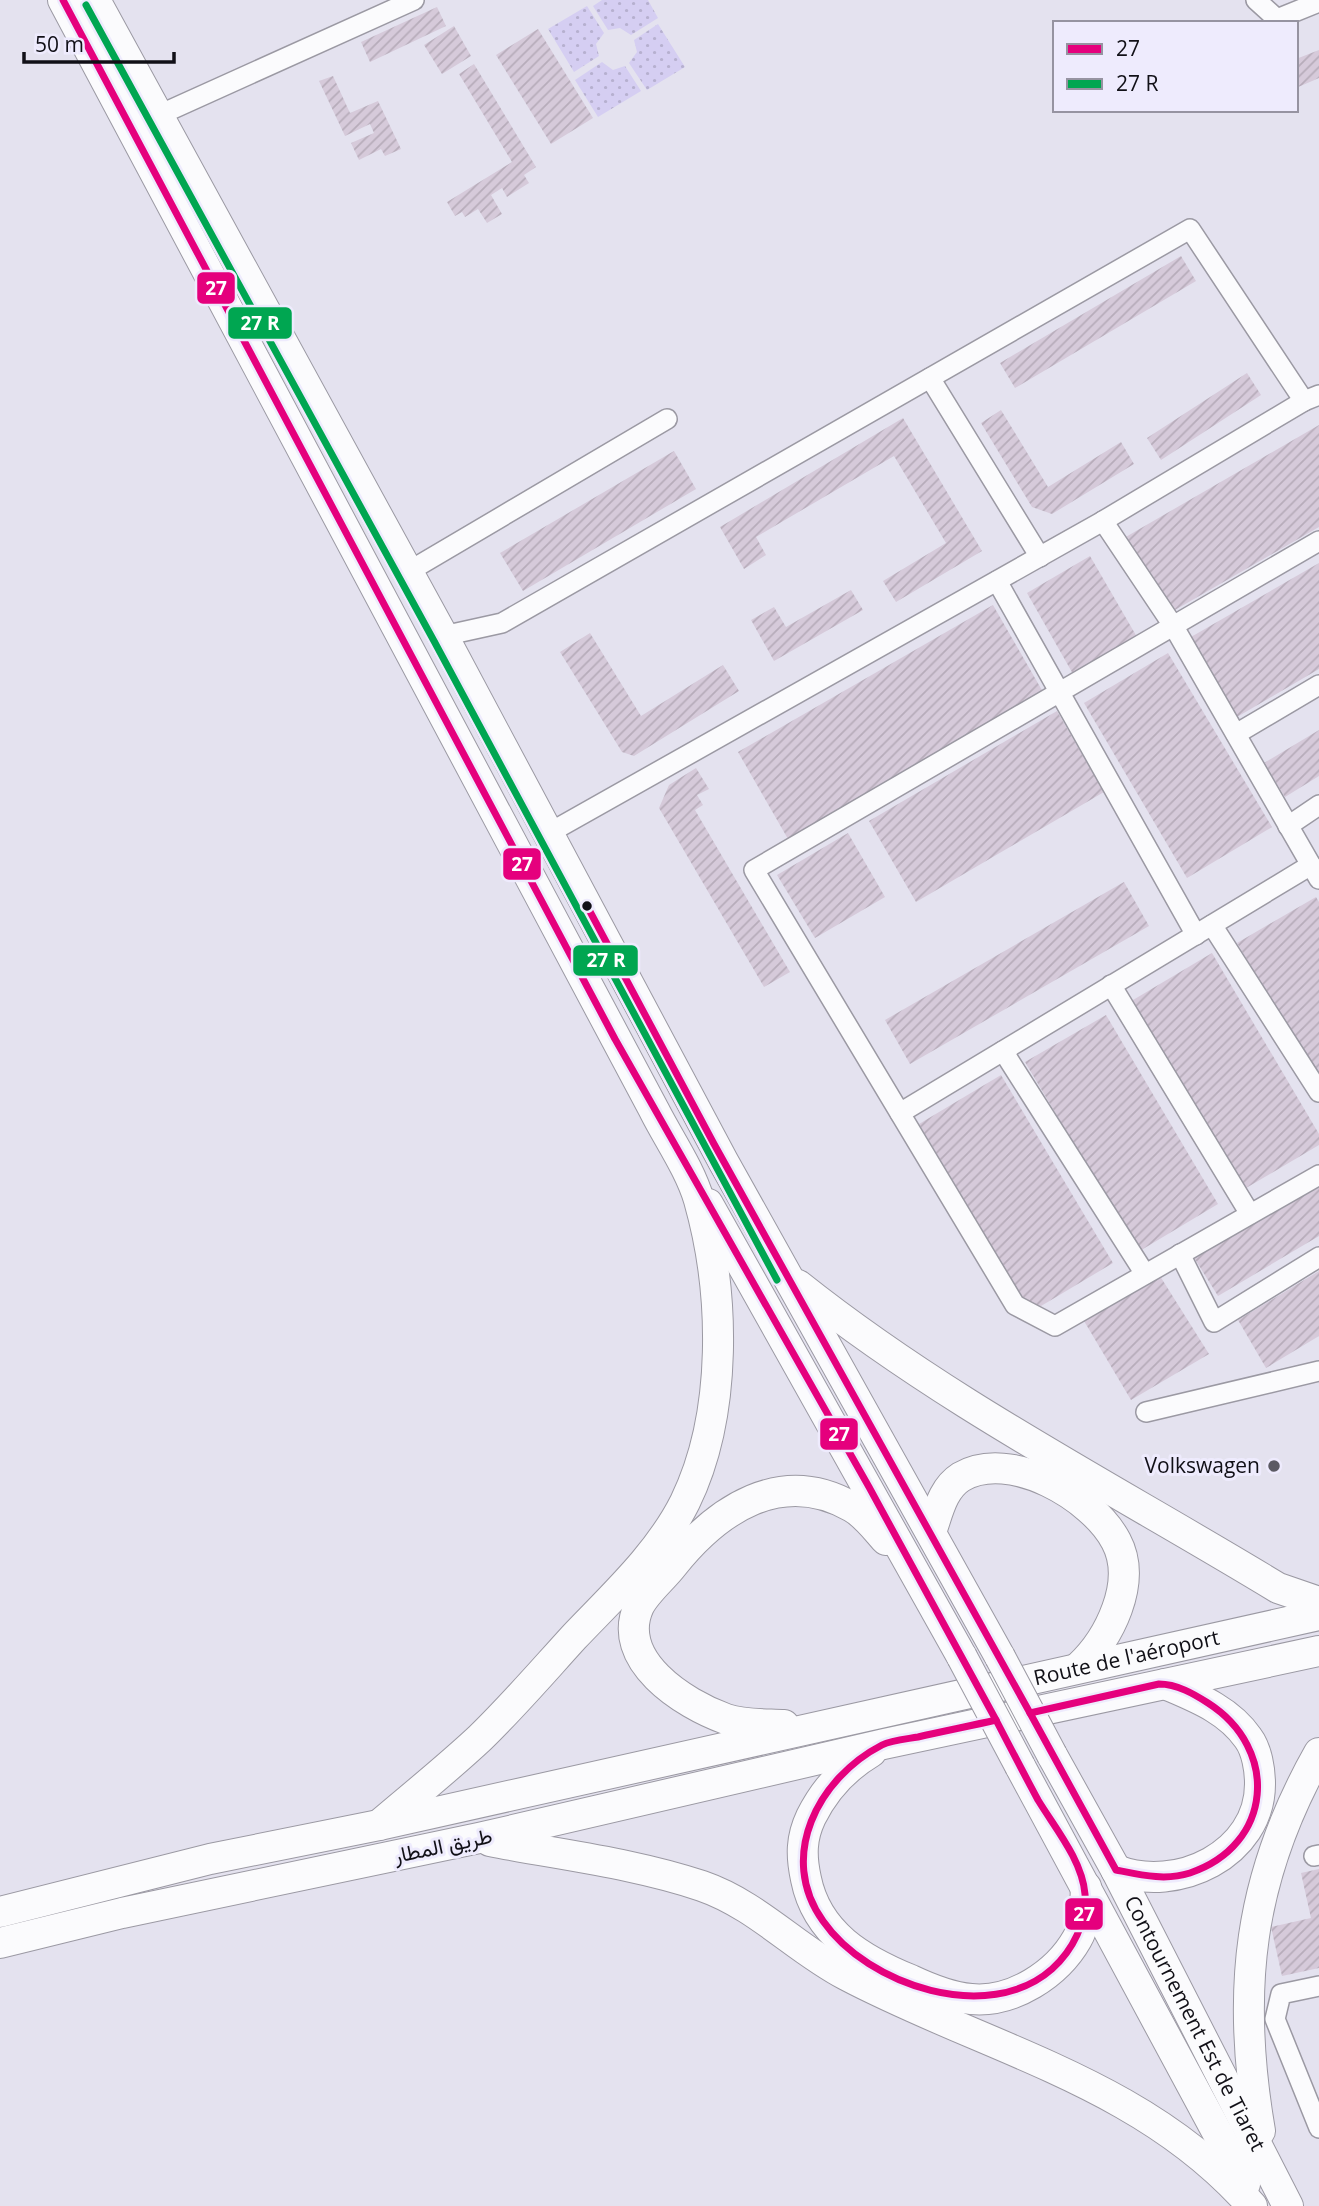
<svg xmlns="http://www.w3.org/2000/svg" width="1319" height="2206" font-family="'Open Sans',Vazirmatn,sans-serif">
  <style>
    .grass { fill: url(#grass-dots) }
    .building { fill: url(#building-hatch) }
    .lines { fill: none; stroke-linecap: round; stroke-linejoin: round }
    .minor-casing { stroke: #9b99a3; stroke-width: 22 }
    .highway-casing { stroke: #9b99a3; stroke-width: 32 }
    .minor { stroke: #fbfbfd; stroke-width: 19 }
    .highway { stroke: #fbfbfd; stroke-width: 30 }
    .highway-bridge-casing { stroke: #9b99a3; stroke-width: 32; stroke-linecap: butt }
    .highway-bridge { stroke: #fbfbfd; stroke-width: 30 }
    .bus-1-casing { stroke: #eeebfd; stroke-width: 12 }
    .bus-2-casing { stroke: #eeebfd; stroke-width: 12 }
    .bus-1 { stroke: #e5007d; stroke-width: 7 }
    .bus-2 { stroke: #00a651; stroke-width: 7 }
    .bus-dot { fill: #111017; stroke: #eeebfd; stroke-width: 2.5 }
    .poi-dot { fill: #5b5a63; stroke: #eeebfd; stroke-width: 2.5 }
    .labels { text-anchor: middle; stroke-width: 6; stroke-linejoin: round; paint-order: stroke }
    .poi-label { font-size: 21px; fill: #111017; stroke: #eeebfd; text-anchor: end }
    .street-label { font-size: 21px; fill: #111017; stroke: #eeebfd }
    .line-badge { stroke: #eeebfd; stroke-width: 2.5 }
    .badge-label { font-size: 19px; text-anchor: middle; font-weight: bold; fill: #fff }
  </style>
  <defs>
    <pattern id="grass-dots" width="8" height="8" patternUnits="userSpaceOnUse" patternTransform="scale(1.75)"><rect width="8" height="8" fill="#d5cef2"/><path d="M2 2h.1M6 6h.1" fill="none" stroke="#b6b0cf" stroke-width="1.8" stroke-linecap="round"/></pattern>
    <pattern id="building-hatch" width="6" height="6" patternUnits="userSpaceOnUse" patternTransform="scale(1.75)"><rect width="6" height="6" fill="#d6cada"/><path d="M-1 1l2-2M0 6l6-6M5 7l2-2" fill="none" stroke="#b7acba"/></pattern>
  </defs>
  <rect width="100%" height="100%" fill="#e4e2ef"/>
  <!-- grass -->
  <g class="grass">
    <path d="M602,0H648L658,18L631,35L620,28L608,30L593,6Z"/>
    <path d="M587,6L604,33L596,44L599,56L574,72L548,29Z"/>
    <path d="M658,24L685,67L647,90L629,63L637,52L634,40Z"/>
    <path d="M602,62L613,70L625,66L641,91L598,117L575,80Z"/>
  </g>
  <!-- building -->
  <g class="building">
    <path d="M437,7L446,26L370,62L361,42Z"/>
    <path d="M454,26L471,56L442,74L424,45Z"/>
    <path d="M538,29L593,118L551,144L496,55Z"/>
    <path d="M1319,50V78L1296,88V59Z"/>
    <path d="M474,64L536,167L524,175L529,183L507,197L502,188L491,195L502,214L487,223L478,209L465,217L462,212L455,216L447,202L512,162L459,74Z"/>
    <path d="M333,76L350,113L378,101L401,149L385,156L381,149L359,160L351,143L374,133L370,124L345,136L319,81Z"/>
    <path d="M1181,256L1196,281L1015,388L1000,363Z"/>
    <path d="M1247,373L1261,395L1161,460L1147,438Z"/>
    <path d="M1001,410L1048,487L1121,442L1134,464L1052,514L1032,507L981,423Z"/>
    <path d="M903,418L982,551L896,602L883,581L946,543L894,456L756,537L766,555L744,569L720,527Z"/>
    <path d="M1319,425V527L1168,614L1124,538Z"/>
    <path d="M674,451L696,489L523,591L500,553Z"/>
    <path d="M1090,556L1137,637L1073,674L1027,593Z"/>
    <path d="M1319,563V669L1237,717L1191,637Z"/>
    <path d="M851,590L863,610L774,661L751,620L774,607L786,627Z"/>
    <path d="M993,605L1043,692L788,839L738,752Z"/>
    <path d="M590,633L641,716L723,665L739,691L634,756L622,752L560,652Z"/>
    <path d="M1168,653L1272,827L1187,878L1084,703Z"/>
    <path d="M1057,711L1104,792L916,902L869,821Z"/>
    <path d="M1319,730V776L1285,797L1264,763Z"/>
    <path d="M696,768L709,789L697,795L703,805L695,810L790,972L764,987L659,808L669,785Z"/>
    <path d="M848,833L885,897L815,938L777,875Z"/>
    <path d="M1124,882L1149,926L910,1064L885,1020Z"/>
    <path d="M1316,897L1319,902V1080L1237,943Z"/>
    <path d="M1212,953L1319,1134V1145L1241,1191L1128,1003Z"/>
    <path d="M1106,1015L1218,1204L1138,1252L1025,1062Z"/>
    <path d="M1001,1075L1113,1263L1031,1312L919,1124Z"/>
    <path d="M1319,1181V1236L1218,1296L1193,1256Z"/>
    <path d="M1319,1271V1336L1266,1368L1238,1320Z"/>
    <path d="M1160,1276L1209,1354L1131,1400L1084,1321Z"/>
    <path d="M1319,1869V1968L1282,1976L1271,1927L1311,1918L1301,1873Z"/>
  </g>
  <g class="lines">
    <!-- minor casing -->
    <g class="minor-casing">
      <g id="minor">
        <path d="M1256,0L1277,19L1319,2"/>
        <path d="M148,120L414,0"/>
        <path d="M930,378L1040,557"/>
        <path d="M1103,521L1174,627L1319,879"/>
        <path d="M1319,541L754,870L1015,1305L1055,1326L1319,1175"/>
        <path d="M406,573L667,419"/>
        <path d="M997,581L1196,935"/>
        <path d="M443,636L502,623L1190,229L1304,401"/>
        <path d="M1236,734L1319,685"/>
        <path d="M1288,826L1319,805"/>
        <path d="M549,833L1103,521L1304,401L1319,395"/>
        <path d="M1212,925L1319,1092"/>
        <path d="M1111,985L1250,1214"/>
        <path d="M1003,1051L1145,1274"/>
        <path d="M900,1113L1311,865"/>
        <path d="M1180,1254L1214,1322L1319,1257"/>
        <path d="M1146,1412L1319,1371"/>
        <path d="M1314,1856L1319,1855"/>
        <path d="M1319,1986L1281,1994L1275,2019L1319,2128"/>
      </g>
    </g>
    <!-- highway casing -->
    <g class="highway-casing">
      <g id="highway">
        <path d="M63,0L654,1110C668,1138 690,1169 699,1200C725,1292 728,1414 685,1502C659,1554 614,1595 574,1637C543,1671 513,1706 480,1738C448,1768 413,1796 379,1825"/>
        <path d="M95,0L443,636L723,1161L1000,1657"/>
        <path d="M708,1204L962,1657"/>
        <path d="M798,1285C946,1403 1117,1490 1278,1588L1319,1602"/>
        <path d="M931,1532C938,1513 942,1489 961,1477C1010,1448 1093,1497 1116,1541C1138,1582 1109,1639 1079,1667"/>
        <path d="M784,1725C766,1724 743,1725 726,1719C684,1704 614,1660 639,1606C646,1592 663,1578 673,1565C717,1510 781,1466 852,1507C865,1514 876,1529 886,1540"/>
        <path d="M871,1752C844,1768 825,1789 811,1817C801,1838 801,1856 806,1879C817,1934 862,1960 911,1980C930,1989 950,1997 971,1999C1013,2003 1057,1974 1077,1939C1086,1924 1085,1904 1086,1887"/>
        <path id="s1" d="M1052,1755L1116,1870L1288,2206"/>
        <path d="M1020,1766L1245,2184"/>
        <path d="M490,1841C560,1855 634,1863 702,1886C757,1905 796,1949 846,1975C986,2049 1144,2082 1252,2206"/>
        <path d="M1116,1870C1177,1894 1260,1854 1260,1784C1260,1770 1257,1750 1248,1738C1228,1709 1195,1697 1165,1684"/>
        <path id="s2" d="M0,1912L210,1859L379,1825L1319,1615"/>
        <path d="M0,1943L122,1913L479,1838L884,1744L1319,1651"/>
        <path d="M1260,2131C1236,1992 1248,1878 1319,1753"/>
      </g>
    </g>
    <!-- minor -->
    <use href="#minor" class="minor"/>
    <!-- highway -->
    <use href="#highway" class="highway"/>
    <!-- highway-bridge casing -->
    <g class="highway-bridge-casing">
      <g id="highway-bridge">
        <path d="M962,1657L1020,1766"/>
        <path d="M1000,1657L1052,1755"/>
      </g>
    </g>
    <!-- highway-bridge -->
    <use href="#highway-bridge" class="highway-bridge"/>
    <!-- bus-1 casing -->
    <g class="bus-1-casing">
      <g id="bus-1">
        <path d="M63,0L615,1039L869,1487L996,1720"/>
        <path d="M587,906L714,1144L1030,1713"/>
        <path d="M1159,1684C1177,1684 1194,1694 1208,1703C1280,1749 1273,1845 1190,1873C1165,1881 1141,1875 1116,1870L1030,1713Z"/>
        <path d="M996,1720C1010,1747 1024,1774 1038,1800C1055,1828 1082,1860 1085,1894C1087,1922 1073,1950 1052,1969C989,2025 868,1986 823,1921C777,1857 818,1778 882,1745C892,1740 907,1739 918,1737C944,1731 970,1726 996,1720Z"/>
      </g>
    </g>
    <!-- bus-2 casing -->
    <g class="bus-2-casing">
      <path id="bus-2" d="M86,5L434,641L777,1280"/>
    </g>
    <!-- bus-1 -->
    <use href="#bus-1" class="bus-1"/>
    <!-- bus-2 -->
    <use href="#bus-2" class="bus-2"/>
  </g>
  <!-- markers -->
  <circle class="bus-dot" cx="587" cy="906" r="6"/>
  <circle class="poi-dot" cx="1274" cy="1466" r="7"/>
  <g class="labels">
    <!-- poi labels -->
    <g class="poi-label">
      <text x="1260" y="1473">Volkswagen</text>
    </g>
    <!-- street labels -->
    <g class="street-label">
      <text dy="7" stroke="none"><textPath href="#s2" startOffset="1155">Route de l'aéroport</textPath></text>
      <text transform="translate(443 1846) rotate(-12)" y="7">طريق المطار</text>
      <text dy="7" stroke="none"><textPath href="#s1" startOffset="304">Contournement Est de Tiaret</textPath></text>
    </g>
  </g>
  <g class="line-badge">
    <rect x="196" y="271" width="40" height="34" rx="7" fill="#e5007d"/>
    <rect x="227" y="306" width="66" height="34" rx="7" fill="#00a651"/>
    <rect x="502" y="847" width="40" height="34" rx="7" fill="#e5007d"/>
    <rect x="572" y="944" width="67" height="33" rx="7" fill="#00a651"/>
    <rect x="819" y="1417" width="40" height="34" rx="7" fill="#e5007d"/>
    <rect x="1064" y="1897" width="40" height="34" rx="7" fill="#e5007d"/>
  </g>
  <g class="badge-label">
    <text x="216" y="295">27</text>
    <text x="260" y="330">27 R</text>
    <text x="522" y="871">27</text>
    <text x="606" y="967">27 R</text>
    <text x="839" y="1441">27</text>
    <text x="1084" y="1921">27</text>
  </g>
  <!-- legend -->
  <rect x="1053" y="21" width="245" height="91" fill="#eeebfd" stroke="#9693a1" stroke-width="2"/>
  <rect x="1067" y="44" width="35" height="10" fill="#e5007d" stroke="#9693a1" stroke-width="2"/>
  <text x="1116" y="56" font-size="21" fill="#111017">27</text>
  <rect x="1067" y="79" width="35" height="10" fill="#00a651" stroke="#9693a1" stroke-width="2"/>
  <text x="1116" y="91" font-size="21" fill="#111017">27 R</text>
  <!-- scale -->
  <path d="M24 52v10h150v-10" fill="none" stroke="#111017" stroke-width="3.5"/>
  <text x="35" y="52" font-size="21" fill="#111017" stroke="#eeebfd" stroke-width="5" paint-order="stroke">50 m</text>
</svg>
